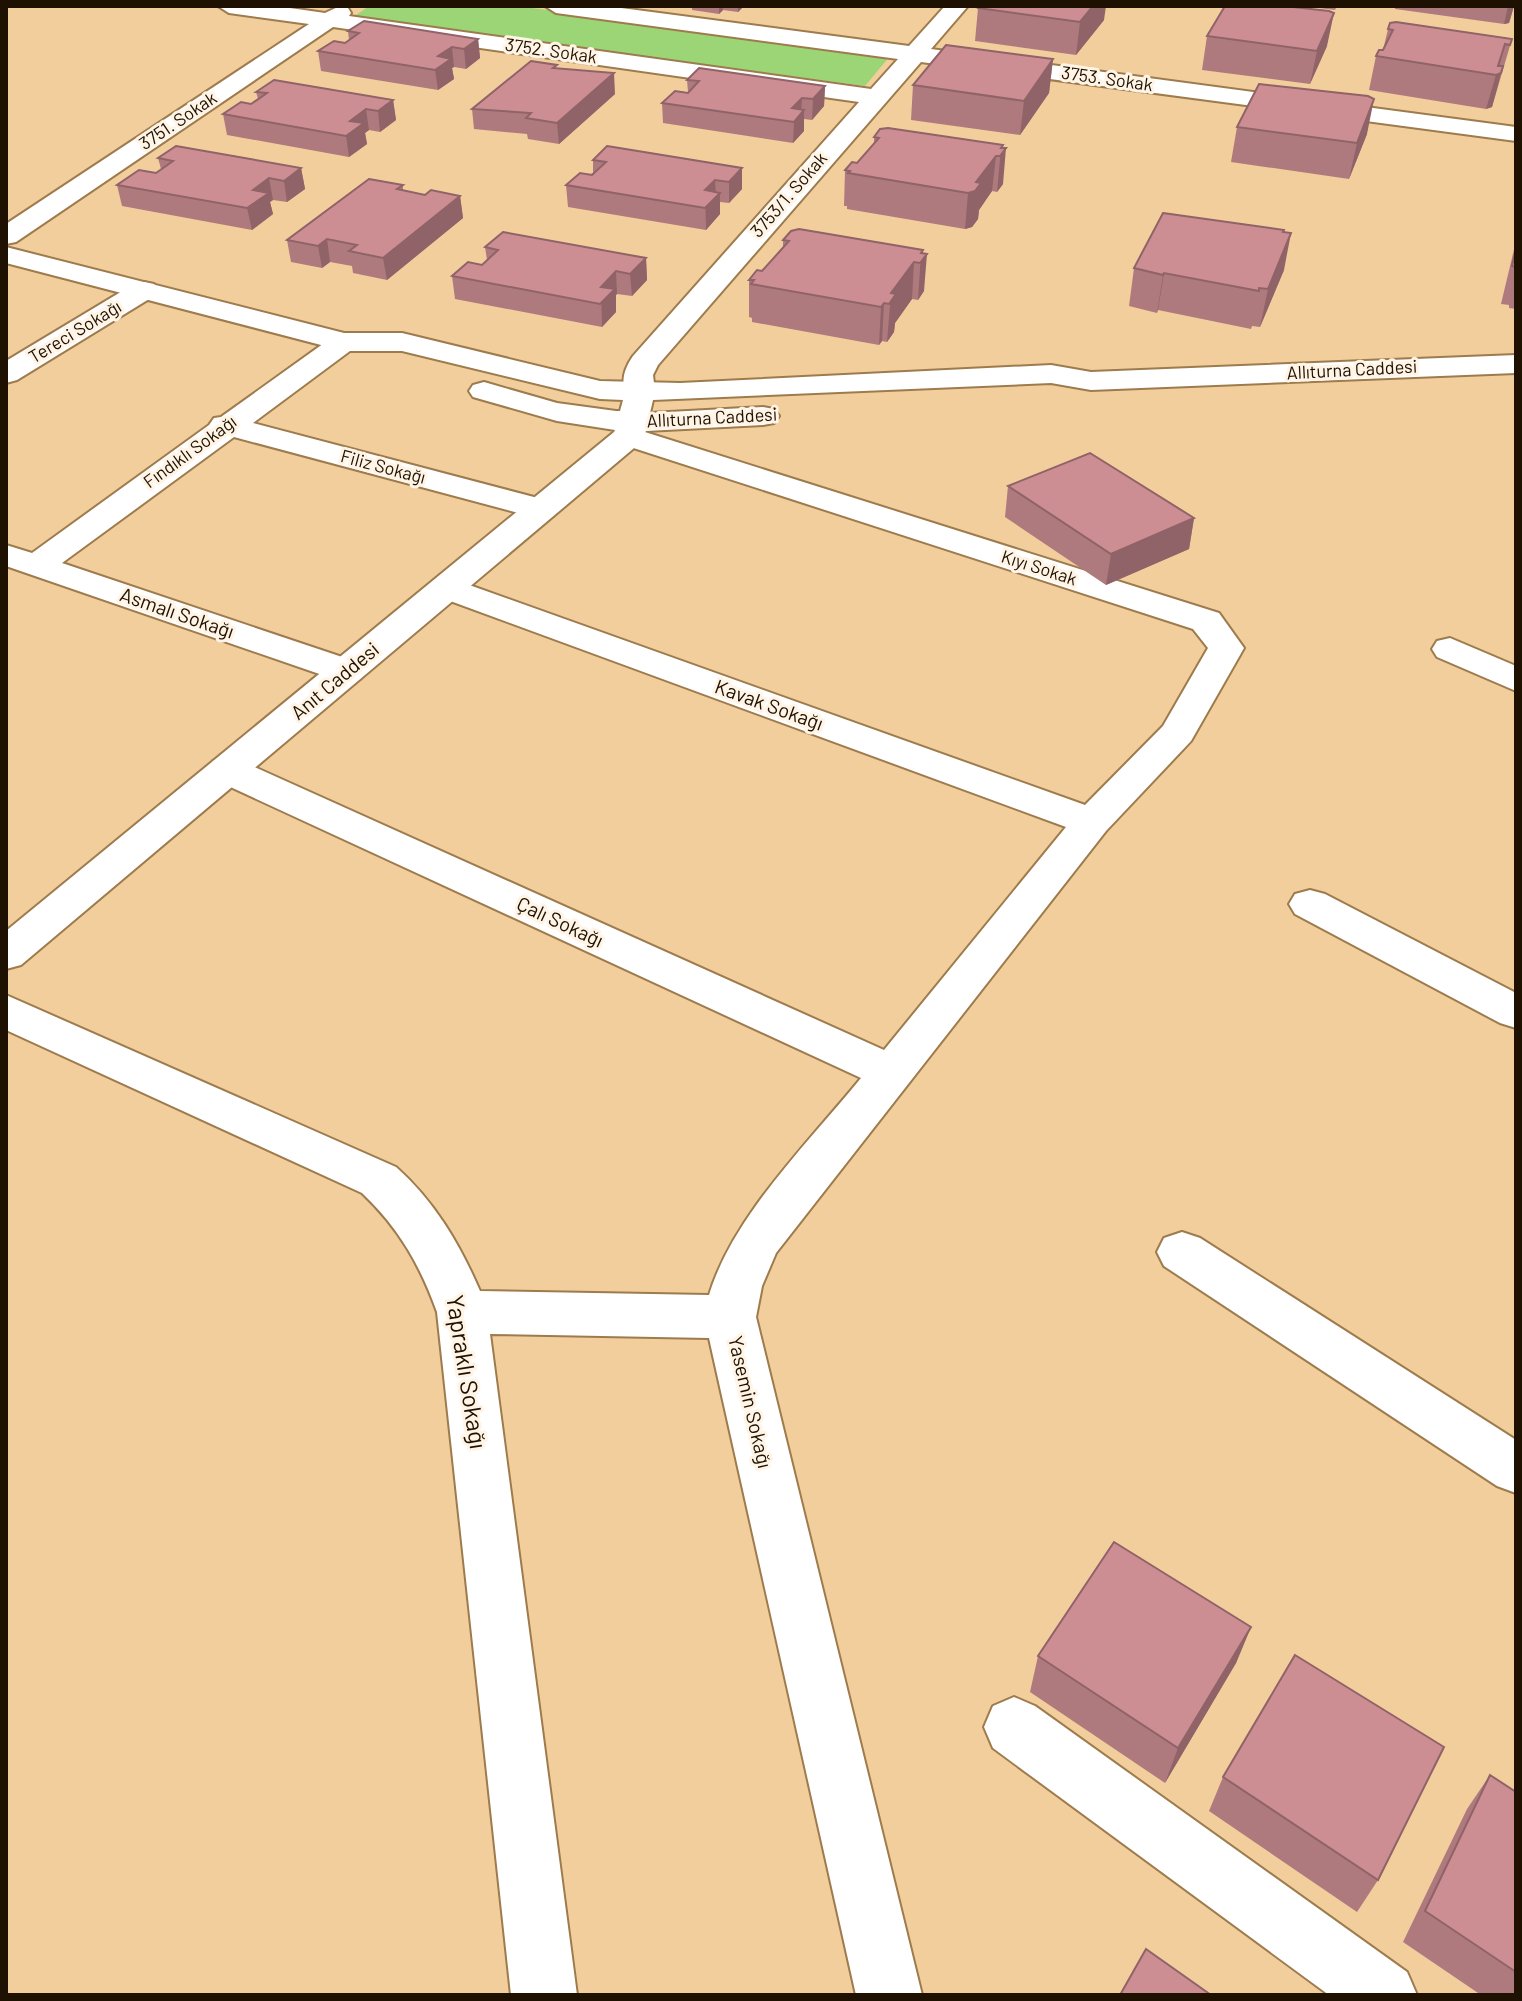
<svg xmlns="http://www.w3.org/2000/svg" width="1522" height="2001" font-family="Barlow,sans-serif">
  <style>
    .green { fill: #9cd575 }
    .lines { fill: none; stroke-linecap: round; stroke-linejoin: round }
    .minor-casing { stroke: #9d7b4d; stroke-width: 4 }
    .secondary-casing { stroke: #9d7b4d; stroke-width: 4 }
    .minor { fill: #fff; fill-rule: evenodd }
    .secondary { fill: #fff; fill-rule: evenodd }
    .wall { fill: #af7a7e }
    .shaded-wall { fill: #8f6367 }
    .building { fill: #cc8e93; stroke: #8f6367; stroke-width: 2 }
    .labels { text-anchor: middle; stroke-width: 6; stroke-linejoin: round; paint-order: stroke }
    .far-street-label { font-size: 18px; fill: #1e1101; stroke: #fff4e5 }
    .street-label { font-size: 20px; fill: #1e1101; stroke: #fff4e5 }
    .near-street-label { font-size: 24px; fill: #1e1101; stroke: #fff4e5 }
  </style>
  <rect width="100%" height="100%" fill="#f3ce9d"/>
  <!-- green -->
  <path class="green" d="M369,6H517L890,56L865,86L352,18Z"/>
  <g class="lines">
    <!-- minor casing -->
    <g class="minor-casing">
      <g id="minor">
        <path d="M218,6H276L325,13L340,6L348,8L351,13L349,16L871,89L898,59L556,13L545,6H606L909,46L945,6H968L931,49L1516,127V141L921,62L658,365L653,375L655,392L651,398L640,401L629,398C619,384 624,369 633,356L859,102L333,27L16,242L6,244V224L309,24L229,13Z"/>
        <path d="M144,282L154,284L158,290L154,296L17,380L6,383V361L134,284Z"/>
        <path d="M344,333L354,336L359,342L354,348L253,423L553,502L558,509L553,516L541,519L234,437L62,563L360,663L365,671L360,679L347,682L334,679L6,566V545L32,553L209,425L214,418L221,417L334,336Z"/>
        <path d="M629,427L1219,613L1244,648L1191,741L1106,831L776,1253L762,1286L756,1317L922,1995H856L709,1338L490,1334L577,1995H511L437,1312C420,1265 399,1228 362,1193L6,1030V995L396,1167C435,1202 459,1243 480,1291L709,1295C733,1216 809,1142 861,1078L213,779L208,770L213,761L227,758L241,761L884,1050L1066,827L434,595L429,588L434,581L446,578L458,581L1085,805L1163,726L1208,648L1193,629L618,443L613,436L618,429Z"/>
        <path d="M1450,638L1516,666V691L1437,657L1432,649L1437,641Z"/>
        <path d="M1310,890L1325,894L1516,993V1028L1500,1023L1295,914L1289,904L1295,894Z"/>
        <path d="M1182,1232L1200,1238L1516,1440V1493L1497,1486L1164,1266L1157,1252L1164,1238Z"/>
        <path d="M1014,1697L1035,1706L1407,1972L1417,1995H1329L993,1748L984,1727L993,1706Z"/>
      </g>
    </g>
    <!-- secondary casing -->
    <g class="secondary-casing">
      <path id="secondary" d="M6,247L344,333H402L600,381L680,383L1051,365L1091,372L1516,355V373L1091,390L1051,383L653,400L650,413L763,407L774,409L779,416L774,423L763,425L646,431L640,443L21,965L6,969V931L614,432L615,430L557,421L473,397L469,391L473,385L484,382L557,403L616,411H620L623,400L600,399L402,351H344L6,263Z"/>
    </g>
    <!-- minor -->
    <use href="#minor" class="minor"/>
    <!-- secondary -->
    <use href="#secondary" class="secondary"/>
  </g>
  <!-- wall -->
  <g class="wall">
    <path d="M692,6H744L738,12L723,10L719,14L692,10Z"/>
    <path d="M1304,6H1337L1335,10Z"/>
    <path d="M1395,6H1514L1509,23L1504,24L1395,9Z"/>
    <path d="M978,8L1104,20L1076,55L975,41Z"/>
    <path d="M1388,29L1512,39L1492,107L1486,109L1369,90L1376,56L1383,50Z"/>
    <path d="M348,31L478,39L480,58L466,69L454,67L452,68L454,79L438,90L321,71L318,51L345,43L349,40Z"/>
    <path d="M1207,36L1327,46L1310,84L1202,70Z"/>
    <path d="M1053,59L1049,93L1020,135L911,120L913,85Z"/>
    <path d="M557,68L615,94L559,144L528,139L527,134L474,129L472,109Z"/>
    <path d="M687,80L825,86L824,106L812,120L804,119V131L793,143L663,123L662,103L688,92Z"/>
    <path d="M256,92L393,100L396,120L380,132L369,130L365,133L367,144L349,157L227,135L223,114L251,104L258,99Z"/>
    <path d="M1237,127L1367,134L1349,179L1231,162Z"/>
    <path d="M874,137L1003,148V184L997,192L992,191L979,210L978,219L972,227L965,229L847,209V206H844L845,170L857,163L874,144Z"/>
    <path d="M158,158L301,168L305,189L287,202L273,200L270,202L273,214L252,230L122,206L117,185L156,173L161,169Z"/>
    <path d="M593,160L742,168V189L729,203L720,202V214L706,230L568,207L566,185L593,173Z"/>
    <path d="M403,185V191L425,195L460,196L463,218L387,280L353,273L352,266L330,262L322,268L291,262L287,240Z"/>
    <path d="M1284,232V270L1260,327L1252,326L1251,329L1158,310L1157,313L1129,306L1134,268Z"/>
    <path d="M783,240L923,253L924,291L918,300L912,299L895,323L894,332L887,342L882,341L879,345L752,322V318L749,317V280L762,271L783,247Z"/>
    <path d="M1516,241V309L1509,308V305L1501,304Z"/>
    <path d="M485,247L646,258L647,280L632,296L617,294L616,295V312L602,327L455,299L452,276L482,265L487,260Z"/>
    <path d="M1008,486L1194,518L1189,549L1106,585L1005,517Z"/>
    <path d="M1251,1627L1236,1663L1165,1783L1030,1692L1038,1656Z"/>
    <path d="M1490,1775L1516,1792V1995H1481L1403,1942L1467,1809Z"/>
    <path d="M1223,1777L1378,1880L1357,1912L1209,1811Z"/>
  </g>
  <!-- shaded-wall -->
  <g class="shaded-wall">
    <path d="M719,6H723V10L719,14Z"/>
    <path d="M738,6H744L738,12Z"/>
    <path d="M1093,6H1106L1104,20L1076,55L1080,22Z"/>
    <path d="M1508,6H1514L1509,23L1504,24Z"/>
    <path d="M1334,13L1327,46L1310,84L1317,51Z"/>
    <path d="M478,39L480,58L466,69L464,49Z"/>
    <path d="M1505,44L1497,74L1503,66L1492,107L1486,109Z"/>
    <path d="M452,47L454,67L452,68L454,79L438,90L435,70L438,56Z"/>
    <path d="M1053,59L1049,93L1020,135L1024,101Z"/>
    <path d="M614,73L615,94L559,144L557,123Z"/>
    <path d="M825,86L824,106L812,120L813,99Z"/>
    <path d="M802,98L801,113L804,110V131L793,143L794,122L792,108Z"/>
    <path d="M1374,99L1367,134L1349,179L1357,143Z"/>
    <path d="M393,100L396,120L380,132L378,111Z"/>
    <path d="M366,109L369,130L365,133L367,144L349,157L346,136L350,121Z"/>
    <path d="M1003,145L1002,154L1006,148L1003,184L997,192L1001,148Z"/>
    <path d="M996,156L992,191L979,210L978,219L972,227L965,229L968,193Z"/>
    <path d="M301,168L305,189L287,202L284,181Z"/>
    <path d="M742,168V189L729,203V182Z"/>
    <path d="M269,178L273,200L270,202L273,214L252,230L247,208L253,190Z"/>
    <path d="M715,180L716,197L720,193V214L706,230L705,190Z"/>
    <path d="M460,196L463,218L387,280L383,258Z"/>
    <path d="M1291,233L1284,270L1260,327L1268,289Z"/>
    <path d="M327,239L330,262L322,268L318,246Z"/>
    <path d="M923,250V259L927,254L924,291L918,300L921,253Z"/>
    <path d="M646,258L647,280L632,296L630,274Z"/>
    <path d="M914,262L912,299L895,323L894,332L887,342L891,293Z"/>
    <path d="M616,271L617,294L616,295V312L602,327L601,287Z"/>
    <path d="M1164,273L1158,310L1157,313L1163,275Z"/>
    <path d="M884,303L882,341L879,345L881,307Z"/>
    <path d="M1194,518L1189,549L1106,585L1111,554Z"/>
    <path d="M1251,1627L1236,1663L1165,1783L1178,1748Z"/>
  </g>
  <!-- building -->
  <g class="building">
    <path d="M979,6H1093L1080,22L978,8Z"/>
    <path d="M1225,6H1284L1329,11L1334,13L1317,51L1207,36Z"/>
    <path d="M364,21L478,39L464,49L452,47L438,56L451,59L435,70L318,51L334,41L345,43L359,33L348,31Z"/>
    <path d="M1396,22L1512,39L1510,45L1505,44L1498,66H1503L1501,73L1496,75L1376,56L1379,50H1383L1393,30L1388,29L1390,23Z"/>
    <path d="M946,45L1053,59L1024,101L913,85Z"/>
    <path d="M531,61L557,65L553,68L614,73L557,123L526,118L531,113L472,109Z"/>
    <path d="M699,68L825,86L813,99L802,98L792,108L804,110L794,122L662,103L675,91L688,93L699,81L687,80Z"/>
    <path d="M274,80L393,100L378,111L366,109L350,121L364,123L346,136L223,114L241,102L251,104L267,93L256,92Z"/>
    <path d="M1259,84L1368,96L1374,99L1357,143L1237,127Z"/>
    <path d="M888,128L1003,145L1001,148H1006L1000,156H996L976,182L981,183L975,191L968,193L848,173L850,171L845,170L852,162L857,163L879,138L874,137L880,129Z"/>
    <path d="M176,146L301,168L284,181L269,178L253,190L269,193L247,208L117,185L139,170L156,173L173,161L158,158Z"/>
    <path d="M607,146L742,168L729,182L715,180L705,190L720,193L705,208L566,185L580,173L592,175L606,162L593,160Z"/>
    <path d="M369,179L403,185L397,189L425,195L431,190L460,196L383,258L349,251L357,245L327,239L318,246L287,240Z"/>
    <path d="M1163,213L1284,230L1283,232L1291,233L1268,289L1259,288V291L1164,273L1163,275L1134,268Z"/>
    <path d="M799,229L923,250L921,253L927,254L920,263L914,262L891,293L896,294L889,304L884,303L881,307L751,284L754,280H749L757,270L762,271L789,241L783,240L791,231Z"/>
    <path d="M503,232L646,258L630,274L616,271L601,287L615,289L600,304L452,276L468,262L482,265L498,250L485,247Z"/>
    <path d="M1516,249V267L1512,266Z"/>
    <path d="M1090,453L1194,518L1111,554L1008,486Z"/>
    <path d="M1114,1542L1251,1627L1178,1748L1038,1656Z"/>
    <path d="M1295,1655L1444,1747L1378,1880L1223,1777Z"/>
    <path d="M1490,1775L1516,1792V1972L1425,1911Z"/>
    <path d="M1146,1949L1211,1995H1120Z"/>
  </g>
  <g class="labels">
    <!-- far-street labels -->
    <g class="far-street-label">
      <text transform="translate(551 51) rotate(8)" y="6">3752. Sokak</text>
      <text transform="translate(1107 79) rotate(8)" y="6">3753. Sokak</text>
      <text transform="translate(178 121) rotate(-34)" y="6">3751. Sokak</text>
      <text transform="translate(789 195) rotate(-49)" y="6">3753/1. Sokak</text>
      <text transform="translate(75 332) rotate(-31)" y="6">Tereci Sokağı</text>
      <text transform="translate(1352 370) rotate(-3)" y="6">Allıturna Caddesi</text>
      <text transform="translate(712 418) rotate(-3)" y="6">Allıturna Caddesi</text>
      <text transform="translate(190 452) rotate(-36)" y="6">Fındıklı Sokağı</text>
      <text transform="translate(383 467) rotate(15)" y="6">Filiz Sokağı</text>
      <text transform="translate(1039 568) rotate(18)" y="6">Kıyı Sokak</text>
    </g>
    <!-- street labels -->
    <g class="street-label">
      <text transform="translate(177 613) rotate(19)" y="7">Asmalı Sokağı</text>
      <text transform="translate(335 681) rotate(-40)" y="7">Anıt Caddesi</text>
      <text transform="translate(769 705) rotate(20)" y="7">Kavak Sokağı</text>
      <text transform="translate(560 922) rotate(25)" y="7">Çalı Sokağı</text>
      <text transform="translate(750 1402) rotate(77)" y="7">Yasemin Sokağı</text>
    </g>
    <!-- near-street labels -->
    <g class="near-street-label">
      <text transform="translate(466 1372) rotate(81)" y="8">Yapraklı Sokağı</text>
    </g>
  </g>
  <!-- border -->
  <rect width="1522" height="2001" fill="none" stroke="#1e1101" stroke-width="16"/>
</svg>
